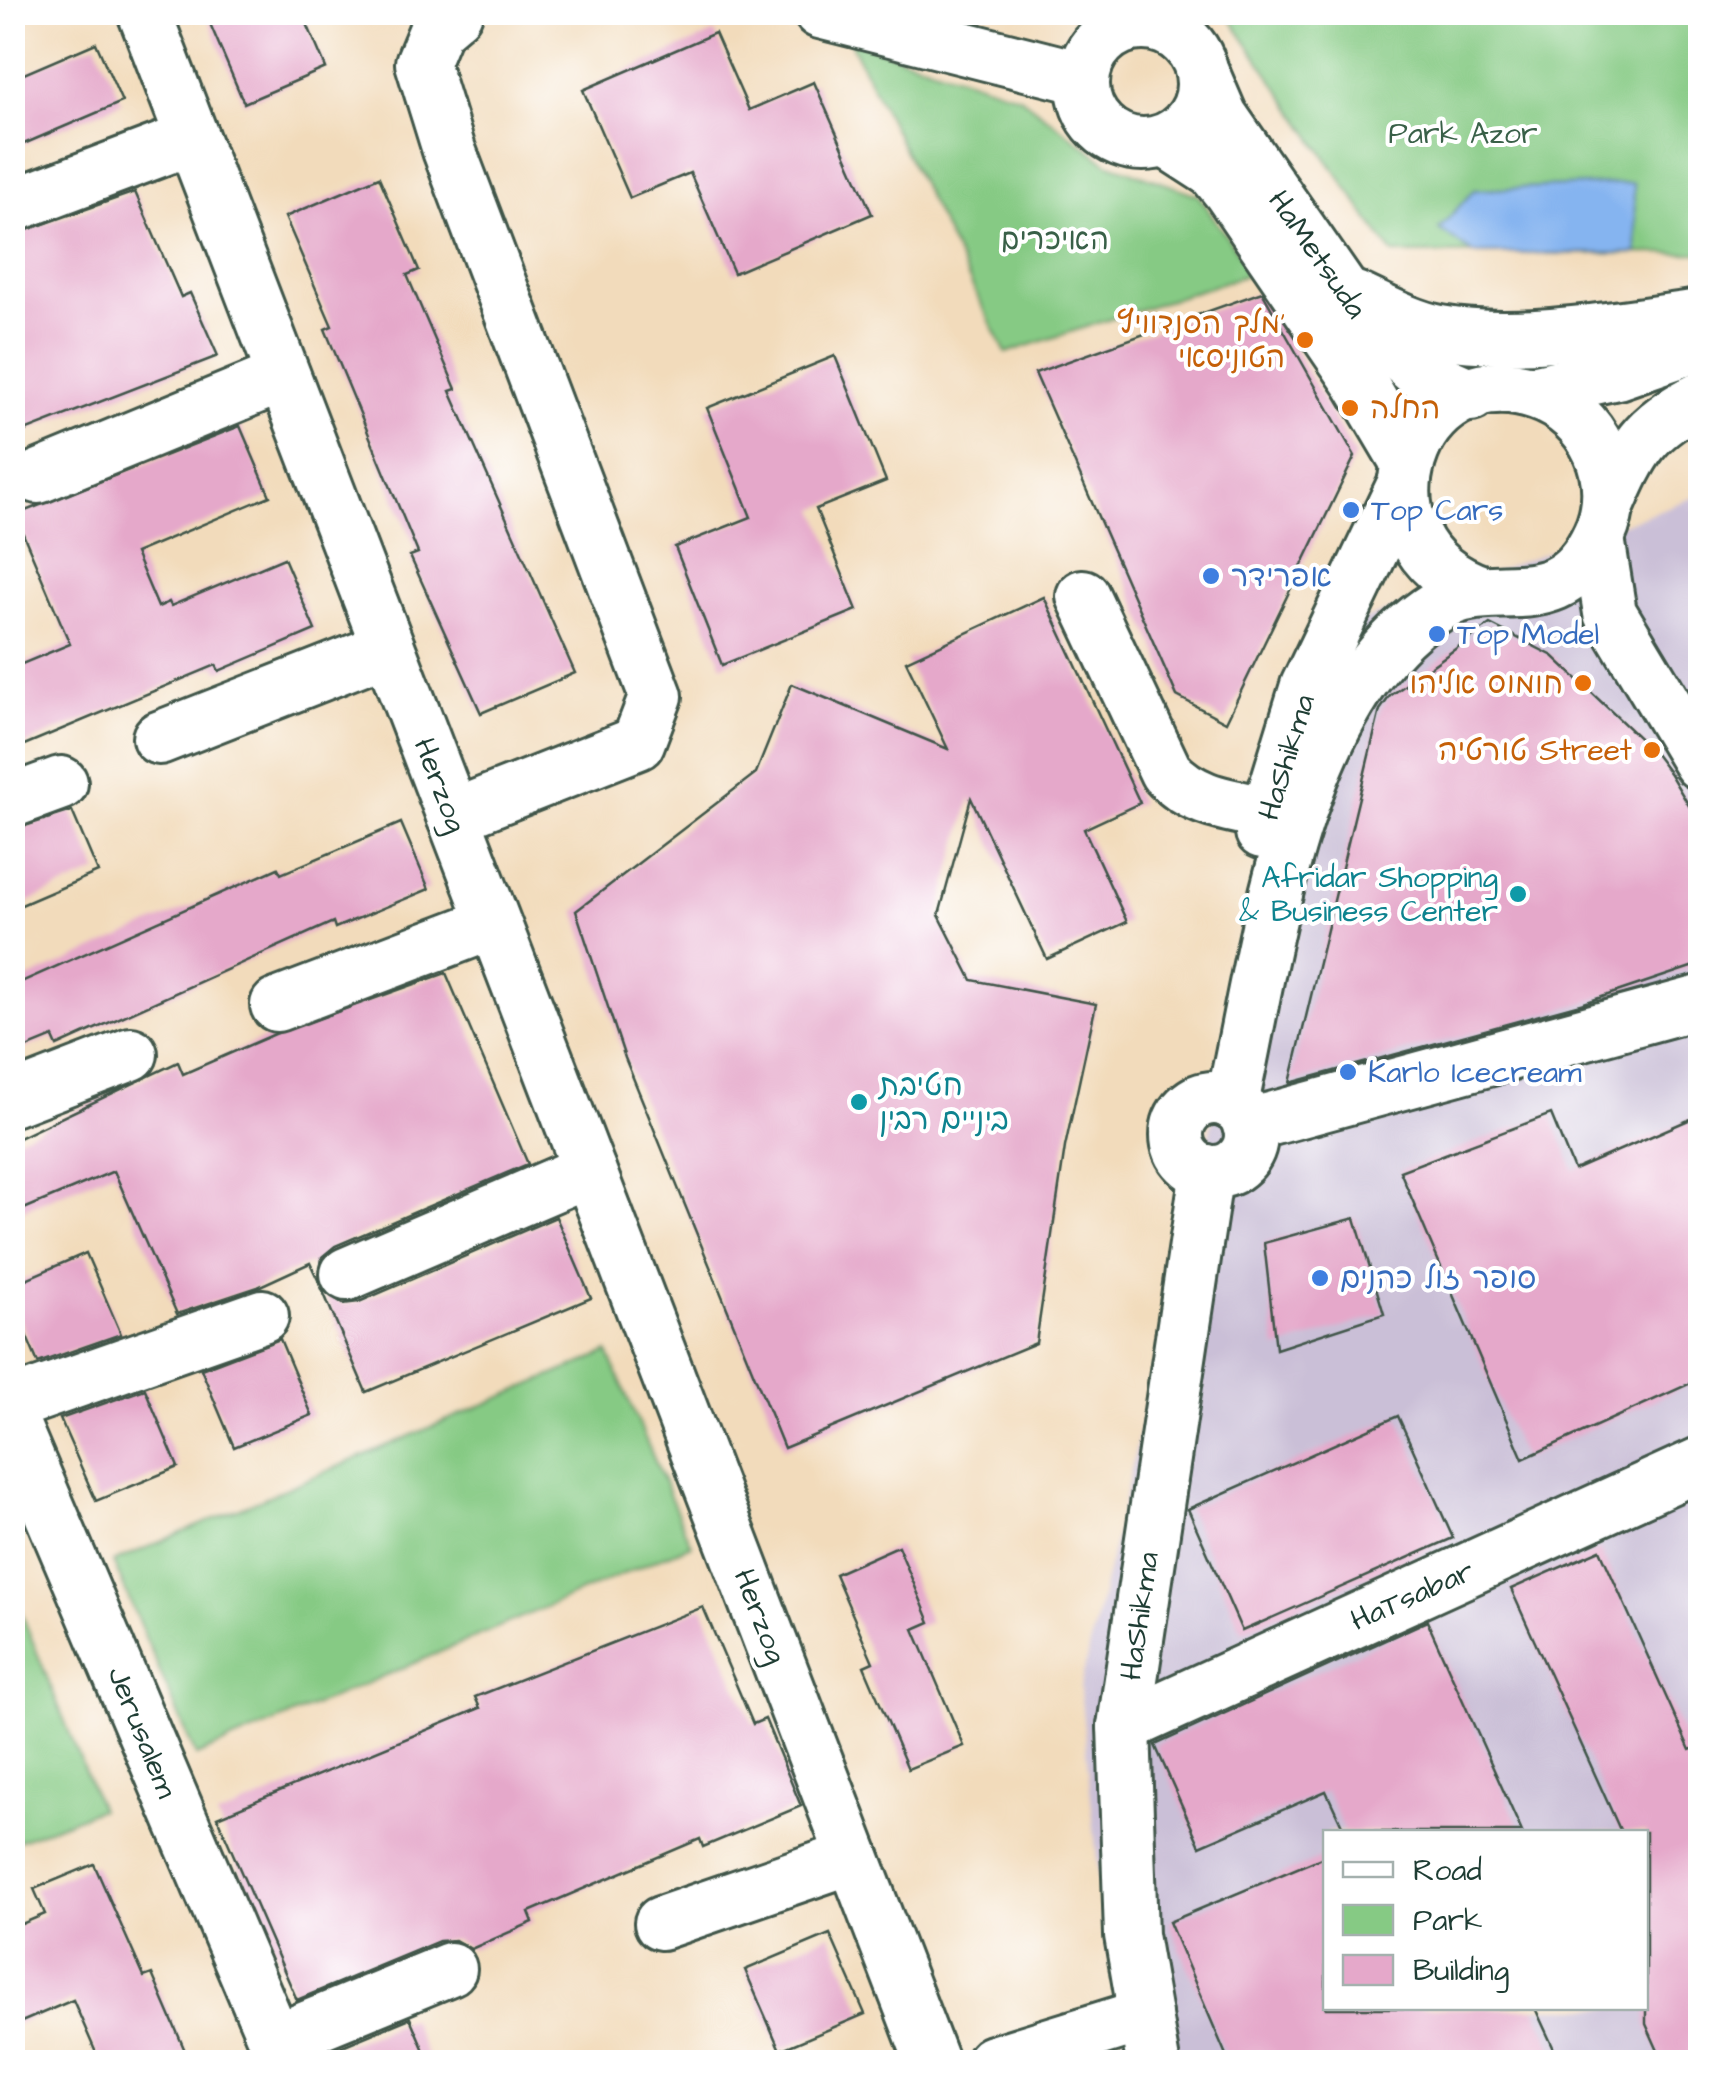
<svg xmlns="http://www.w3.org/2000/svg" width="1713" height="2075" font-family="'Architects Daughter','Playpen Sans Hebrew',sans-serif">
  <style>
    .industrial { fill: #cabfd7; fill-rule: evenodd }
    .green { fill: #86ca84; stroke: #52845c; stroke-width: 2.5 }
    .water { fill: #85b4f0; stroke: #527892; stroke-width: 2.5 }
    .building { fill: #e5a8ca }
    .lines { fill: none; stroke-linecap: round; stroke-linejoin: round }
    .minor-casing { stroke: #3f5548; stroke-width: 58 }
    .minor { stroke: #fff; stroke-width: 52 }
    .food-dot { fill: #e8710a; stroke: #fff; stroke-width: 4 }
    .shop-dot { fill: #3f7fe0; stroke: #fff; stroke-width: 4 }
    .culture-dot { fill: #0f9aa8; stroke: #fff; stroke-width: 4 }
    .labels { text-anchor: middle; stroke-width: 8; stroke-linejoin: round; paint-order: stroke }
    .park-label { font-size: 30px; fill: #396048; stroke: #fff }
    .street-label { font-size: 30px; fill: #1f3d34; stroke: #fff }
    .food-label { font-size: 30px; fill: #c56008; stroke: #fff; text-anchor: end }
    .shop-label { font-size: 30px; fill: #366cbe; stroke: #fff; text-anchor: start }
    .culture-label { font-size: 30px; fill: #0d838f; stroke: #fff; text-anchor: end }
  </style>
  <rect width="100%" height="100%" fill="#fff"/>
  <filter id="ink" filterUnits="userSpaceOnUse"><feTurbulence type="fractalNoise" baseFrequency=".01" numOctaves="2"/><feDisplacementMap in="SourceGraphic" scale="20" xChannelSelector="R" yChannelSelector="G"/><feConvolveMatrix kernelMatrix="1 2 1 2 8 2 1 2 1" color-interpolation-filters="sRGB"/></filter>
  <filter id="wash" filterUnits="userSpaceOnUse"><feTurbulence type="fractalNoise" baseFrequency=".0048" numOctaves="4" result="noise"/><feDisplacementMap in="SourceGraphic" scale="40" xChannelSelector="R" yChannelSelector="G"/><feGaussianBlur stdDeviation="2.25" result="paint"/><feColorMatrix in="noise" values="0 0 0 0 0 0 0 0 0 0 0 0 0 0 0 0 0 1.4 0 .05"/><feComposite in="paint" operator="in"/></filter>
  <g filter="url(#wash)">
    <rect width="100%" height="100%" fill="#f2dbbb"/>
    <!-- industrial -->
    <path class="industrial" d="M1700,495V2062H1128L1104,1930L1080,1688L1326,634ZM1326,1832H1646V2008H1326Z"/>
    <!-- green -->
    <g class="green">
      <path d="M1226,13H1700V253L1393,254Z"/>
      <path d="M849,40L1019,96L1107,163L1198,195L1252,273L1006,353Z"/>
      <path d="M608,1352L691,1545L196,1756L113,1562Z"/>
      <path d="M12,1590L100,1809L13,1843H12Z"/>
    </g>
    <!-- water -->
    <path class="water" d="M1633,183L1637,253L1474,254L1439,229L1474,190Z"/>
    <g id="blocks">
      <!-- building -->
      <g class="building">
        <path d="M205,12H302L326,68L244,103Z"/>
        <path d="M715,33L749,110L814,82L872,214L734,273L690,173L630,198L583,90Z"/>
        <path d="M96,43L122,102L12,149V79Z"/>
        <path d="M379,177L419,270L407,275L456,389L450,391L575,673L481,713L410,556L418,553L325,329L332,326L285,217Z"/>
        <path d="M135,192L181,297L190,293L218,356L12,436V235Z"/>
        <path d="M1262,292L1355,456L1226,722L1177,696L1035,373Z"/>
        <path d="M835,356L886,481L816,509L857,610L722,665L675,547L751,517L707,408Z"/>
        <path d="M240,426L270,496L135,553L158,607L169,602L171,606L284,558L315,630L219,671L216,665L12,750V668L70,644L15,515Z"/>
        <path d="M1044,597L1140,803L1084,829L1127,922L1047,959L971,798L939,915L972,980L1096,1004L1065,1147L1036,1343L784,1448L625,1058L576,911L756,773L792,684L948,749L906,661Z"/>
        <path d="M1490,624L1553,656L1652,750L1670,774L1700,824V964L1584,1003L1290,1083L1380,710L1390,696Z"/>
        <path d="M72,811L98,872L12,909V830Z"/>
        <path d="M401,823L429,889L335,928L333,922L57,1046L53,1037L12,1054V986L278,868L281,874Z"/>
        <path d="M446,973L528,1164L335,1246L322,1257L319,1282L310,1263L258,1287L177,1314L114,1171L12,1214V1141L178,1062L183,1074L275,1034Z"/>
        <path d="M1551,1114L1574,1170L1700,1115V1379L1523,1459L1400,1171Z"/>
        <path d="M556,1217L591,1298L366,1392L322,1289L343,1304L359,1302Z"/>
        <path d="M1355,1218L1384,1314L1276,1349L1264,1243Z"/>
        <path d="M86,1253L121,1334L38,1363L12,1302V1285Z"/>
        <path d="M280,1339L312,1415L234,1447L201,1369Z"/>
        <path d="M145,1389L178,1467L96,1501L60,1419Z"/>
        <path d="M1398,1416L1453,1538L1242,1631L1188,1509Z"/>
        <path d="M898,1546L930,1622L914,1629L964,1746L908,1769L864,1666L873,1662L835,1574Z"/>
        <path d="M1600,1550L1690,1750L1700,1746V2062H1663L1646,2024V1832H1621L1511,1589Z"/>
        <path d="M703,1607L753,1724L765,1719L801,1806L703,1847L700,1839L529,1912L533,1922L471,1949L455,1940L439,1941L297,2000L217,1817L480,1708L475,1697Z"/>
        <path d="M1427,1621L1522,1832H1345L1326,1791L1200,1846L1155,1745Z"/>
        <path d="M1326,1856V2008H1535L1560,2062H1229L1169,1922Z"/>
        <path d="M94,1864L144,1977L152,1974L186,2053L163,2062H100L73,2000L12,2026V1928L45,1914L34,1889Z"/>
        <path d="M830,1934L865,2014L780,2050L745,1970Z"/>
        <path d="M410,2018L429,2062H333L328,2052Z"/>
      </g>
    </g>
  </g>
  <g filter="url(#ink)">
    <use href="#blocks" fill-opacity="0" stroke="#3f5548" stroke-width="2.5"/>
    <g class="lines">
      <!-- minor casing -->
      <g class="minor-casing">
        <g id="minor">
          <path d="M144,12L932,2062"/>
          <path d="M820,12L1082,78"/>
          <circle cx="1143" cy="84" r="60"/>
          <path d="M1203,74L1221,116L1365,324L1419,372L1471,395"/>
          <path d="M1166,141L1214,172L1230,192L1359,381L1407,462"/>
          <path d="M12,206L192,138"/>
          <path d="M1355,298C1383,311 1410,326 1440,332C1519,346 1621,327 1700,316"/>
          <path d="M1532,392L1617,373L1700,344"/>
          <path d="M38,477L283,376"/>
          <path d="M1608,506C1632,450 1644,426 1700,399"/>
          <path d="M1598,538L1610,613L1700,763"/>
          <path d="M1083,596L1166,772C1193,802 1229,805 1267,813"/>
          <path d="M159,738L388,648"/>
          <path d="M12,801L61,783"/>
          <path d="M453,816L638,743L656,696L449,150L422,63L436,29L456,12"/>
          <path d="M1262,832L1307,686L1402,488"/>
          <path d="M277,1005L493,923"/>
          <circle cx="1214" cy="1135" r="37"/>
          <path d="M12,1100L131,1054"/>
          <path d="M1232,1103C1266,950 1293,697 1438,606C1492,571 1558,624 1599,535C1625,479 1594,413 1537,394C1409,351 1343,544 1482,592"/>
          <path d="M1249,1125L1700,1002"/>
          <path d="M347,1274L589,1170"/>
          <path d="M12,1404L262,1316"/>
          <path d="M12,1422L284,2062"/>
          <path d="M1124,1726L1700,1464"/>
          <path d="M661,1923L853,1857"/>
          <path d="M275,2041L450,1969"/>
          <path d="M993,2062L1145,2015"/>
          <path d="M1153,2062L1131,1935L1124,1726L1207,1171"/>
        </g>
      </g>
      <!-- minor -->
      <use href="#minor" class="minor"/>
    </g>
  </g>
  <!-- markers -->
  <g class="food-dot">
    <circle cx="1305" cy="340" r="10"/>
    <circle cx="1350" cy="408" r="10"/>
    <circle cx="1583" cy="683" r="10"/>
    <circle cx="1652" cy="750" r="10"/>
  </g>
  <g class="shop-dot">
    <circle cx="1351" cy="510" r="10"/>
    <circle cx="1211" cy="576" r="10"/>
    <circle cx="1437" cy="634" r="10"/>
    <circle cx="1348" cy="1072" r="10"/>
    <circle cx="1320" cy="1278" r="10"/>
  </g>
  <g class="culture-dot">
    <circle cx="1518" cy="894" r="10"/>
    <circle cx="859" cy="1102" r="10"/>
  </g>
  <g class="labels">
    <!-- park labels -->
    <g class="park-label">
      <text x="1463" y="143">Park Azor</text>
      <text x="1055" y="249">האיכרים</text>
    </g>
    <!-- street labels -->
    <g class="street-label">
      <text transform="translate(1318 254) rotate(55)" y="10">HaMetsuda</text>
      <text transform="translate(1286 757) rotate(-73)" y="10">HaShikma</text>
      <text transform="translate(441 785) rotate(69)" y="10">Herzog</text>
      <text transform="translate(1412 1595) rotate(-24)" y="10">HaTsabar</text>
      <text transform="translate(761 1616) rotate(69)" y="10">Herzog</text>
      <text transform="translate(1139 1616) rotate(-82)" y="10">HaShikma</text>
      <text transform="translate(143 1732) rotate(68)" y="10">Jerusalem</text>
    </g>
    <!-- food labels -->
    <g class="food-label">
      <text x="1285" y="333">מלך הסנדוויץ'<tspan x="1285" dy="34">הטוניסאי</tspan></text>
      <text x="1370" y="418" text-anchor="start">החלה</text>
      <text x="1563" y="693">חומוס אליהו</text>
      <text x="1632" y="760">טורטיה Street</text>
    </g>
    <!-- shop labels -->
    <g class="shop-label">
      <text x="1371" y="520">Top Cars</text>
      <text x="1231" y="586">אפרידר</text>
      <text x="1457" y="644">Top Model</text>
      <text x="1368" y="1082">Karlo Icecream</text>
      <text x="1340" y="1288">סופר זול כהנים</text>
    </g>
    <!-- culture labels -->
    <g class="culture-label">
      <text x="1498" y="887">Afridar Shopping<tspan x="1498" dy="34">&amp; Business Center</tspan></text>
      <text x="879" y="1095" text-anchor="start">חטיבת<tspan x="879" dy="34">ביניים רבין</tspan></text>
    </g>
  </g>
  <!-- margin -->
  <rect width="1713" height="2075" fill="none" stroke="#fff" stroke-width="50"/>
  <!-- legend -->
  <rect x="1323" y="1830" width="325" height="180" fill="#ffffff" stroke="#a5b1ae" stroke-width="2.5"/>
  <rect x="1343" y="1862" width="50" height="15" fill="#ffffff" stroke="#a5b1ae" stroke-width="2.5"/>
  <text x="1413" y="1880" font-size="30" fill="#1f3d34">Road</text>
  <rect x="1343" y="1905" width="50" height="30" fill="#86ca84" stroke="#a5b1ae" stroke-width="2.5"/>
  <text x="1413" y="1930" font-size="30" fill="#1f3d34">Park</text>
  <rect x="1343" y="1955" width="50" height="30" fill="#e5a8ca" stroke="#a5b1ae" stroke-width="2.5"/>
  <text x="1413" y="1980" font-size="30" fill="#1f3d34">Building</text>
</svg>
